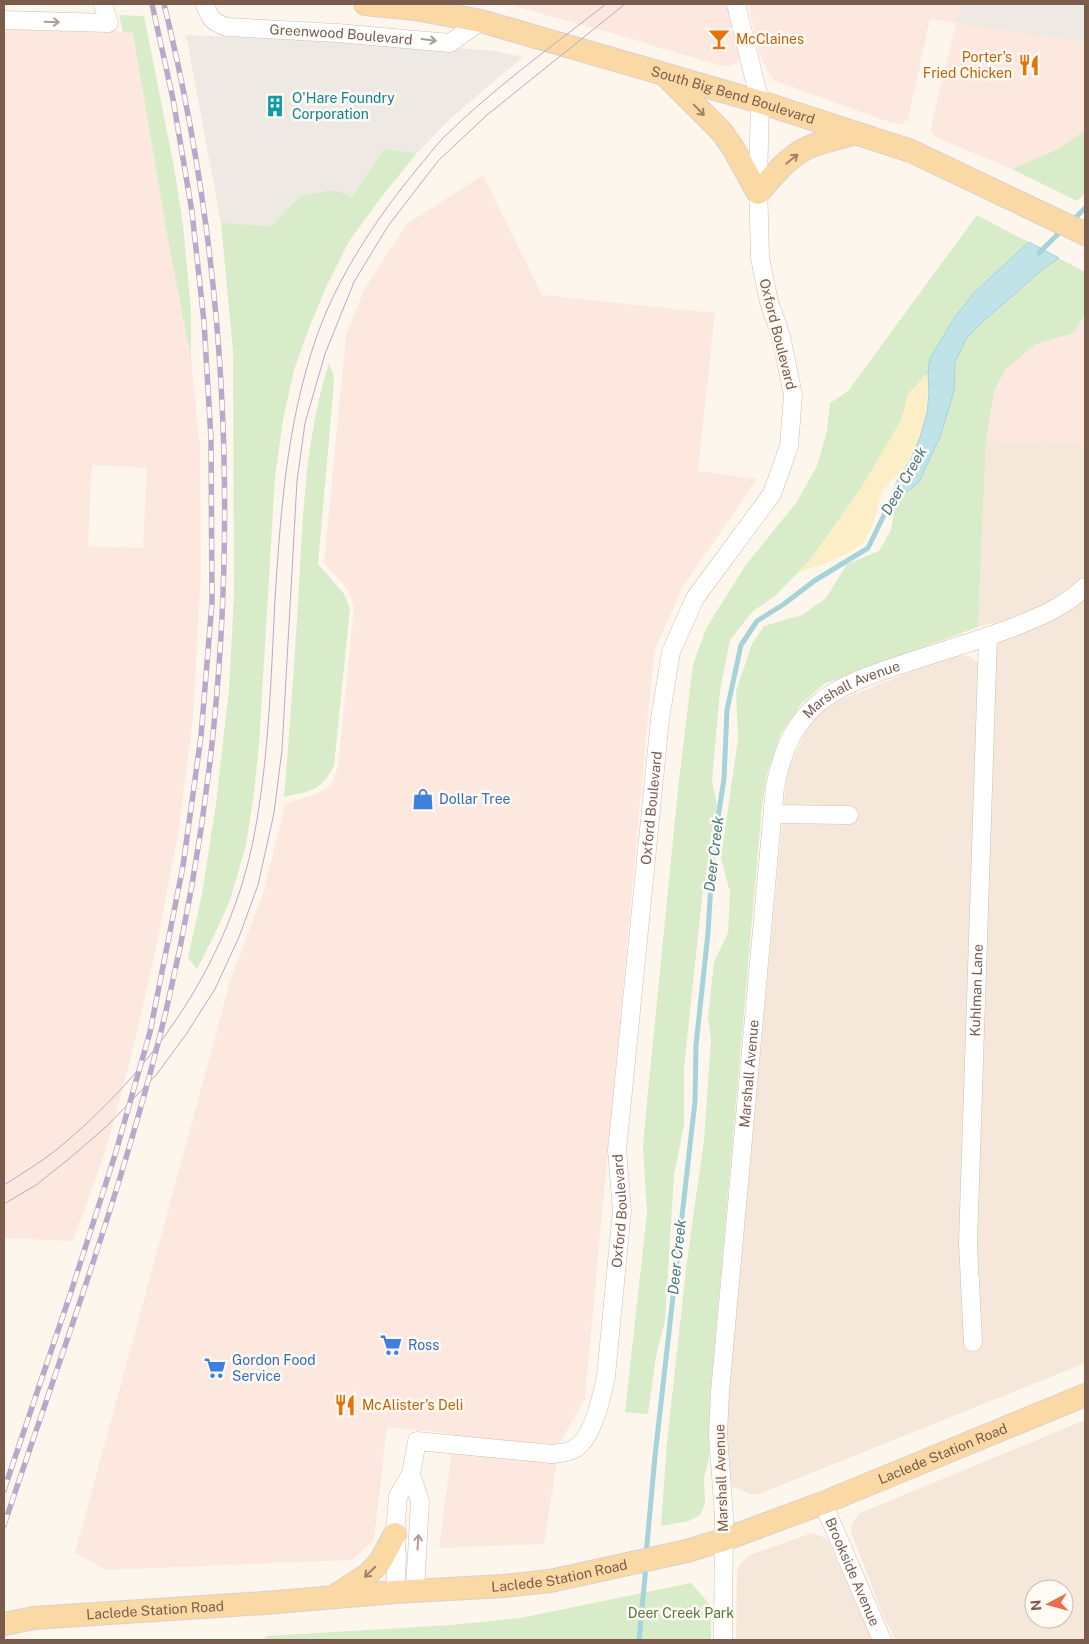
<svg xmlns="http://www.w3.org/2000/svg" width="1089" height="1644" font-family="'Public Sans',sans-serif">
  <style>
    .residential { fill: #f5e8da; fill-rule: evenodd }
    .commercial { fill: #fde8e0; fill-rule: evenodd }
    .industrial { fill: #efe9e4 }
    .green { fill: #d8ecc9 }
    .sand { fill: #fcefc7 }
    .water { fill: #bfe3e8; stroke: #a5d3da }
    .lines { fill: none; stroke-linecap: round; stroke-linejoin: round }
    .stream { stroke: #a5d3da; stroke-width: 5 }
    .minor-casing { stroke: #d1beb0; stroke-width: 19 }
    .major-casing { stroke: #dad1cd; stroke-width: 24 }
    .minor { stroke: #fff; stroke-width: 18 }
    .major { stroke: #fbd9a5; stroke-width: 22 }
    .tram { stroke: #b9a8c9; stroke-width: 1 }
    .rail-casing { stroke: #b9a8c9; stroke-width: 5.5 }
    .rail { stroke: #fffaf3; stroke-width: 4; stroke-dasharray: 11; stroke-linecap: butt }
    .oneway { stroke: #af9d94 }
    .oneway2 { stroke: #a18267 }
    .labels { text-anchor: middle; stroke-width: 5; stroke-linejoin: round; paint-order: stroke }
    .street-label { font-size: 14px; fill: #7a5c4d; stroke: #fffaf3 }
    .food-label { font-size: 14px; fill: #c56008; stroke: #fffaf3; text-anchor: start }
    .culture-label { font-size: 14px; fill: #0d838f; stroke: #fffaf3; text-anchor: start }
    .shop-label { font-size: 14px; fill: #366cbe; stroke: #fffaf3; text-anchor: start }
    .park-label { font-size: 14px; fill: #537a41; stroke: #fffaf3 }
    .water-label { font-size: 15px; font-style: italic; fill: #437c86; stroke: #fffaf3 }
  </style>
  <rect width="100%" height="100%" fill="#fdf6ec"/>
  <!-- residential -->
  <g class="residential">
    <path d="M986,440L1085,442V1363L759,1494H749L732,1486L729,1469L726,1416L785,793L789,768L805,733L818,715L836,702L922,667L956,655L969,656L978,663L981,674L996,647L993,623L978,627Z"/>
    <path d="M1085,1420V1640H896L885,1620L851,1532L852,1524L860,1513ZM1034,1589H1064V1619H1034Z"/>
    <path d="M812,1533L821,1536L828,1541L872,1640H736L737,1572L741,1563L750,1555Z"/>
  </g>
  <!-- commercial -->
  <g class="commercial">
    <path d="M506,4H726L740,57L737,63L730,66H721L608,32Z"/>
    <path d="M748,4H961L956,23L1085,42V130L1060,148L1012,169L935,137L931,130L933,117L956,23L930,19L908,119L901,124L892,123L775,81L766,69L759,52Z"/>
    <path d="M4,27L133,32L169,246L191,358L200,448L201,572L193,718L179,829L154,959L131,1057L105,1152L73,1241L4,1238ZM92,465L147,468L143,548L88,546Z"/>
    <path d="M483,175L542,295L715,313L698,471L757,479L682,588L654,652L585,1399L560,1442L544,1544L439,1548L454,1434L387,1427L374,1540L352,1560L106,1570L75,1553L232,975L263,894L285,804L316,794L331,785L338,767L354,607L349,591L324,563L346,336L364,290L407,224Z"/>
    <path d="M1085,314V442L986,440L994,391L1006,369L1036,344L1074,333Z"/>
  </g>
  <!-- industrial -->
  <g class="industrial">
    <path d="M961,4H1085V42L956,23Z"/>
    <path d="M186,35L334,40L431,46L494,51L523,57L451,118L417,153L384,149L352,197L300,196L271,226L221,223Z"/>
  </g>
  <!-- green -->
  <g class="green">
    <path d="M119,15L144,16L174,167L183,225L191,311V358L169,246L133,33L123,32Z"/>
    <path d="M1085,130V194L1077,201L1012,169L1060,148Z"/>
    <path d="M384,149L417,153L379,200L348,243L327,285L309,328L294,370L283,420L275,477L259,745L254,793L246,845L230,900L219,925L197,969L188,958L202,894L216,804L229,689L234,595L233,351L221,223L271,226L300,196L335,190L352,197Z"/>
    <path d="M977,215L1085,272V314L1074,333L1036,344L1006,369L994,391L986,440L978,627L824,684L802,703L781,733L767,774L762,806L710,1398L709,1459L704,1477L705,1504L700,1515L689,1521L661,1526L667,1442L687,1261L704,1140L711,1040L708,1017L714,962L728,933L730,892L721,858L738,739L736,691L752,644L764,626L802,615L826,598L847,564L879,551L891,530L896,501L919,482L940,437L928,373L908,394L902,419L861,488L811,559L776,595L752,612L730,640L720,690L712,781L717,805L702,898L684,1068V1125L674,1175L665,1321L656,1356L648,1414L625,1412L647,1213L643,1147L647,1102L678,789L693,664L707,627L745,566L796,503L817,466L827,431L830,403L848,391Z"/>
    <path d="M329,363L334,376L333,394L318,564L344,594L350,608L334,766C320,792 310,791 284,797C290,726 295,656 299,585C303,511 306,435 329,363Z"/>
    <path d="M691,1583L711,1606V1640H264L266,1636L452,1625L520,1618Z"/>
  </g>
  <!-- sand -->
  <path class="sand" d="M928,373C929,401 926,432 911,458C904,471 889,479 882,493C876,508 875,526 865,540C852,556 816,566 797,573L811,559L861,488L902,419L908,394Z"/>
  <!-- water -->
  <path class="water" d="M1029,242L1059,258L1042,270L980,324L966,339L955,362L954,391L940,437L919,482L896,501L884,516L897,481L911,459L920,437L927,413L929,393L928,373L930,358L955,317L974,293Z"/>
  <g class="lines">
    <!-- stream -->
    <g class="stream">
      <path d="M1071,222L1085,208"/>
      <path d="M1039,253L1063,229"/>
      <path d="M646,1555L655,1456L695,1101L696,1045L708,933L713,849L724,779L727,710L741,645L757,621L784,604L814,581L868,548L886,511"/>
      <path d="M639,1640L646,1566"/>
    </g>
    <!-- minor casing -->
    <g class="minor-casing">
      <g id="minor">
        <path id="s1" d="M205,4C210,19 212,22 227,27L337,33L450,43L481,21"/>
        <path d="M4,20L109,23L103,4"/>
        <path d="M773,814L849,815"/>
        <path id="s2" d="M973,1342L968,1243L988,637"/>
        <path d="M411,1474L420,1501L415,1591"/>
        <path id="s3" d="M823,1503L882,1640"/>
        <path id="s4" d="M395,1592L397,1556L395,1534L398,1496L411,1474L417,1441L552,1454C559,1453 567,1453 574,1449C593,1439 602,1396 606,1376L622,1210L617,1150L620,1121L660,719L671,652L695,598L772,494L789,446L793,395L781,336L769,302L760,258L758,182L760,102L736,4"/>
        <path id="s5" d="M723,1640L724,1516L718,1435L720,1392L775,787C791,704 832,687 906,663C939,652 973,642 1006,630C1035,619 1063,608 1085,587"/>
      </g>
    </g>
    <!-- major casing -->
    <g class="major-casing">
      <g id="major">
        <path id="s6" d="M365,4L415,9L481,21L760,102L877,140L911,151L1085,234"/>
        <path d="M666,76L722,132L733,148L758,193C769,181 780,166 794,156C811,143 835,139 856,133"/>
        <path d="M336,1595L367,1575L380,1562L395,1534"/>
        <path id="s7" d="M4,1624L34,1618L265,1603L395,1592L503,1586L550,1581L687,1551L723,1540L823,1503L1085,1395"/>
      </g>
    </g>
    <!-- minor -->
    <use href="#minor" class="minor"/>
    <!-- major -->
    <use href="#major" class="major"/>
    <!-- tram -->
    <g class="tram">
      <path d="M4,1185C21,1174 40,1163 56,1150C153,1071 230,961 254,836C269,758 271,678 275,599C281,504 288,407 324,317C347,263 380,214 417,169C426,159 434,147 444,137C494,88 551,47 606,4"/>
      <path d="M4,1204L36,1185L70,1158L107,1126L157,1074L187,1033L215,989L239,937L258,885L274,813L282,750L297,481L305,423L325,354L354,282L388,226L438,161L487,115L625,4"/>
    </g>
    <!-- rail casing -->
    <g class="rail-casing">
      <g id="rail">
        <path d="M4,1490L70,1295L115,1155L150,1032L183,866L201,736L212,602L211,439L204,322L192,212L173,99L152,4"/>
        <path d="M4,1525C61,1355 124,1186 166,1011C244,682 245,333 164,4"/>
      </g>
    </g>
    <!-- rail -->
    <use href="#rail" class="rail"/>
  </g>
  <!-- one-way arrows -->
  <defs><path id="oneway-shaft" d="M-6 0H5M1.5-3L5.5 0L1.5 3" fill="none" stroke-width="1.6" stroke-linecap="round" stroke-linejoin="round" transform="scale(1.25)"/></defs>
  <g class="oneway">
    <use href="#oneway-shaft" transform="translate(52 22) rotate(2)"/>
    <use href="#oneway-shaft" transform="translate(429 40) rotate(7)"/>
    <use href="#oneway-shaft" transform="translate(418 1542) rotate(-86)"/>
  </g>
  <g class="oneway2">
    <use href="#oneway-shaft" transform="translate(699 110) rotate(46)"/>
    <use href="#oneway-shaft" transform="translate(792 159) rotate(-39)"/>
    <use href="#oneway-shaft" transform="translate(370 1572) rotate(136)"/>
  </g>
  <!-- icons -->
  <defs>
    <g id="bar-bare" transform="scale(1.725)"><path d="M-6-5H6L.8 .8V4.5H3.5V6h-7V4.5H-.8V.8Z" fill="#e8710a" stroke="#fffaf3" stroke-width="2.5" paint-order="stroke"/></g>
    <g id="restaurant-bare" transform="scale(1.725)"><path d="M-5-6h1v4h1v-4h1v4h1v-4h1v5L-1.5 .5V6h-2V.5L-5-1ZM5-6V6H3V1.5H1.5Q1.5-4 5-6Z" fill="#e8710a" stroke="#fffaf3" stroke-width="2.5" paint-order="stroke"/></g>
    <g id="building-bare" transform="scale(1.725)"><path d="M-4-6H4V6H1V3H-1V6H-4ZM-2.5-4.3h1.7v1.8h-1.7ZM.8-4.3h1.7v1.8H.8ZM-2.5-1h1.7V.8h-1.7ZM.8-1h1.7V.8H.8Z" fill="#0f9aa8" stroke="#fffaf3" stroke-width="2.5" paint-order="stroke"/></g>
    <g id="shop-bare" transform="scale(1.725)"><path d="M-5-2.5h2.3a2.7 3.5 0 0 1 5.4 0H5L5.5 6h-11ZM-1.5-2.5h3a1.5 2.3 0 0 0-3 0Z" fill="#3f7fe0" stroke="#fffaf3" stroke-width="2.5" paint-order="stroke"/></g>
    <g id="supermarket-bare" transform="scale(1.725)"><path d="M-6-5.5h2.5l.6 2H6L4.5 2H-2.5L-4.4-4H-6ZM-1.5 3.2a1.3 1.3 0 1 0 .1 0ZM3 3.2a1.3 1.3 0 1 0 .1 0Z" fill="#3f7fe0" stroke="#fffaf3" stroke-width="2.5" paint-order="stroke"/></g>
  </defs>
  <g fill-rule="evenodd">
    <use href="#bar-bare" x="719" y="39"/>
    <use href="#restaurant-bare" x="1029" y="65"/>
    <use href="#building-bare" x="275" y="106"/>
    <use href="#shop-bare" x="423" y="799"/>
    <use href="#supermarket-bare" x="391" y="1345"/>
    <use href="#supermarket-bare" x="215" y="1368"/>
    <use href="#restaurant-bare" x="345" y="1405"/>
  </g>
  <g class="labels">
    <!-- street labels -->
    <g class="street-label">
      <text dy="5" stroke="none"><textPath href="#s1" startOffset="148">Greenwood Boulevard</textPath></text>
      <text dy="5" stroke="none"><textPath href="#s6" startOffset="380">South Big Bend Boulevard</textPath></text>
      <text transform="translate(778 334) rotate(76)" y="5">Oxford Boulevard</text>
      <text dy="5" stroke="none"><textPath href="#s5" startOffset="988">Marshall Avenue</textPath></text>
      <text dy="5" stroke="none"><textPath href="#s4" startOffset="966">Oxford Boulevard</textPath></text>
      <text dy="5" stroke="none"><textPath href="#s2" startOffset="352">Kuhlman Lane</textPath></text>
      <text dy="5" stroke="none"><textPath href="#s5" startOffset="568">Marshall Avenue</textPath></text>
      <text dy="5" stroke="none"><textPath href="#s4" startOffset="561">Oxford Boulevard</textPath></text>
      <text dy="5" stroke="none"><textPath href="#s7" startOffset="962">Laclede Station Road</textPath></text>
      <text transform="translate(721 1478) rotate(-92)" y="5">Marshall Avenue</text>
      <text dy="5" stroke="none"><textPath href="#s3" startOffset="75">Brookside Avenue</textPath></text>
      <text dy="5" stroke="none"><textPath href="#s7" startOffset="558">Laclede Station Road</textPath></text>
      <text dy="5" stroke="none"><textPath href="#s7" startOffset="152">Laclede Station Road</textPath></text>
    </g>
    <!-- food labels -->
    <g class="food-label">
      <text x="736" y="44">McClaines</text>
      <text x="1012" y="62" text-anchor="end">Porter's<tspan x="1012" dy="16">Fried Chicken</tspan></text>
      <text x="362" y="1410">McAlister's Deli</text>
    </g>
    <!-- culture labels -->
    <g class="culture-label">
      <text x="292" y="103">O'Hare Foundry<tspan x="292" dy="16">Corporation</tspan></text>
    </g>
    <!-- shop labels -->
    <g class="shop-label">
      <text x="439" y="804">Dollar Tree</text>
      <text x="408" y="1350">Ross</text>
      <text x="232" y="1365">Gordon Food<tspan x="232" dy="16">Service</tspan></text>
    </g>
    <!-- park labels -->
    <g class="park-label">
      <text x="681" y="1618">Deer Creek Park</text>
    </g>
    <!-- water labels -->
    <g class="water-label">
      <text transform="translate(904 481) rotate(-60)" y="5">Deer Creek</text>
      <text transform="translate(714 854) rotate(-83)" y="5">Deer Creek</text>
      <text transform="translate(677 1257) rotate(-84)" y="5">Deer Creek</text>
    </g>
  </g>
  <!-- border -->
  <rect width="1089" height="1644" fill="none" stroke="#7a5c4d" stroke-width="10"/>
  <!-- north arrow -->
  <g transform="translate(1049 1604) rotate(264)"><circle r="24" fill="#fffaf3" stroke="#cabbb1"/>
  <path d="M0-4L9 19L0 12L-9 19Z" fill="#e76f51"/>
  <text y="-8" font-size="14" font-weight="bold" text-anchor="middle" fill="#7a5c4d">N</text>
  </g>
</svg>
